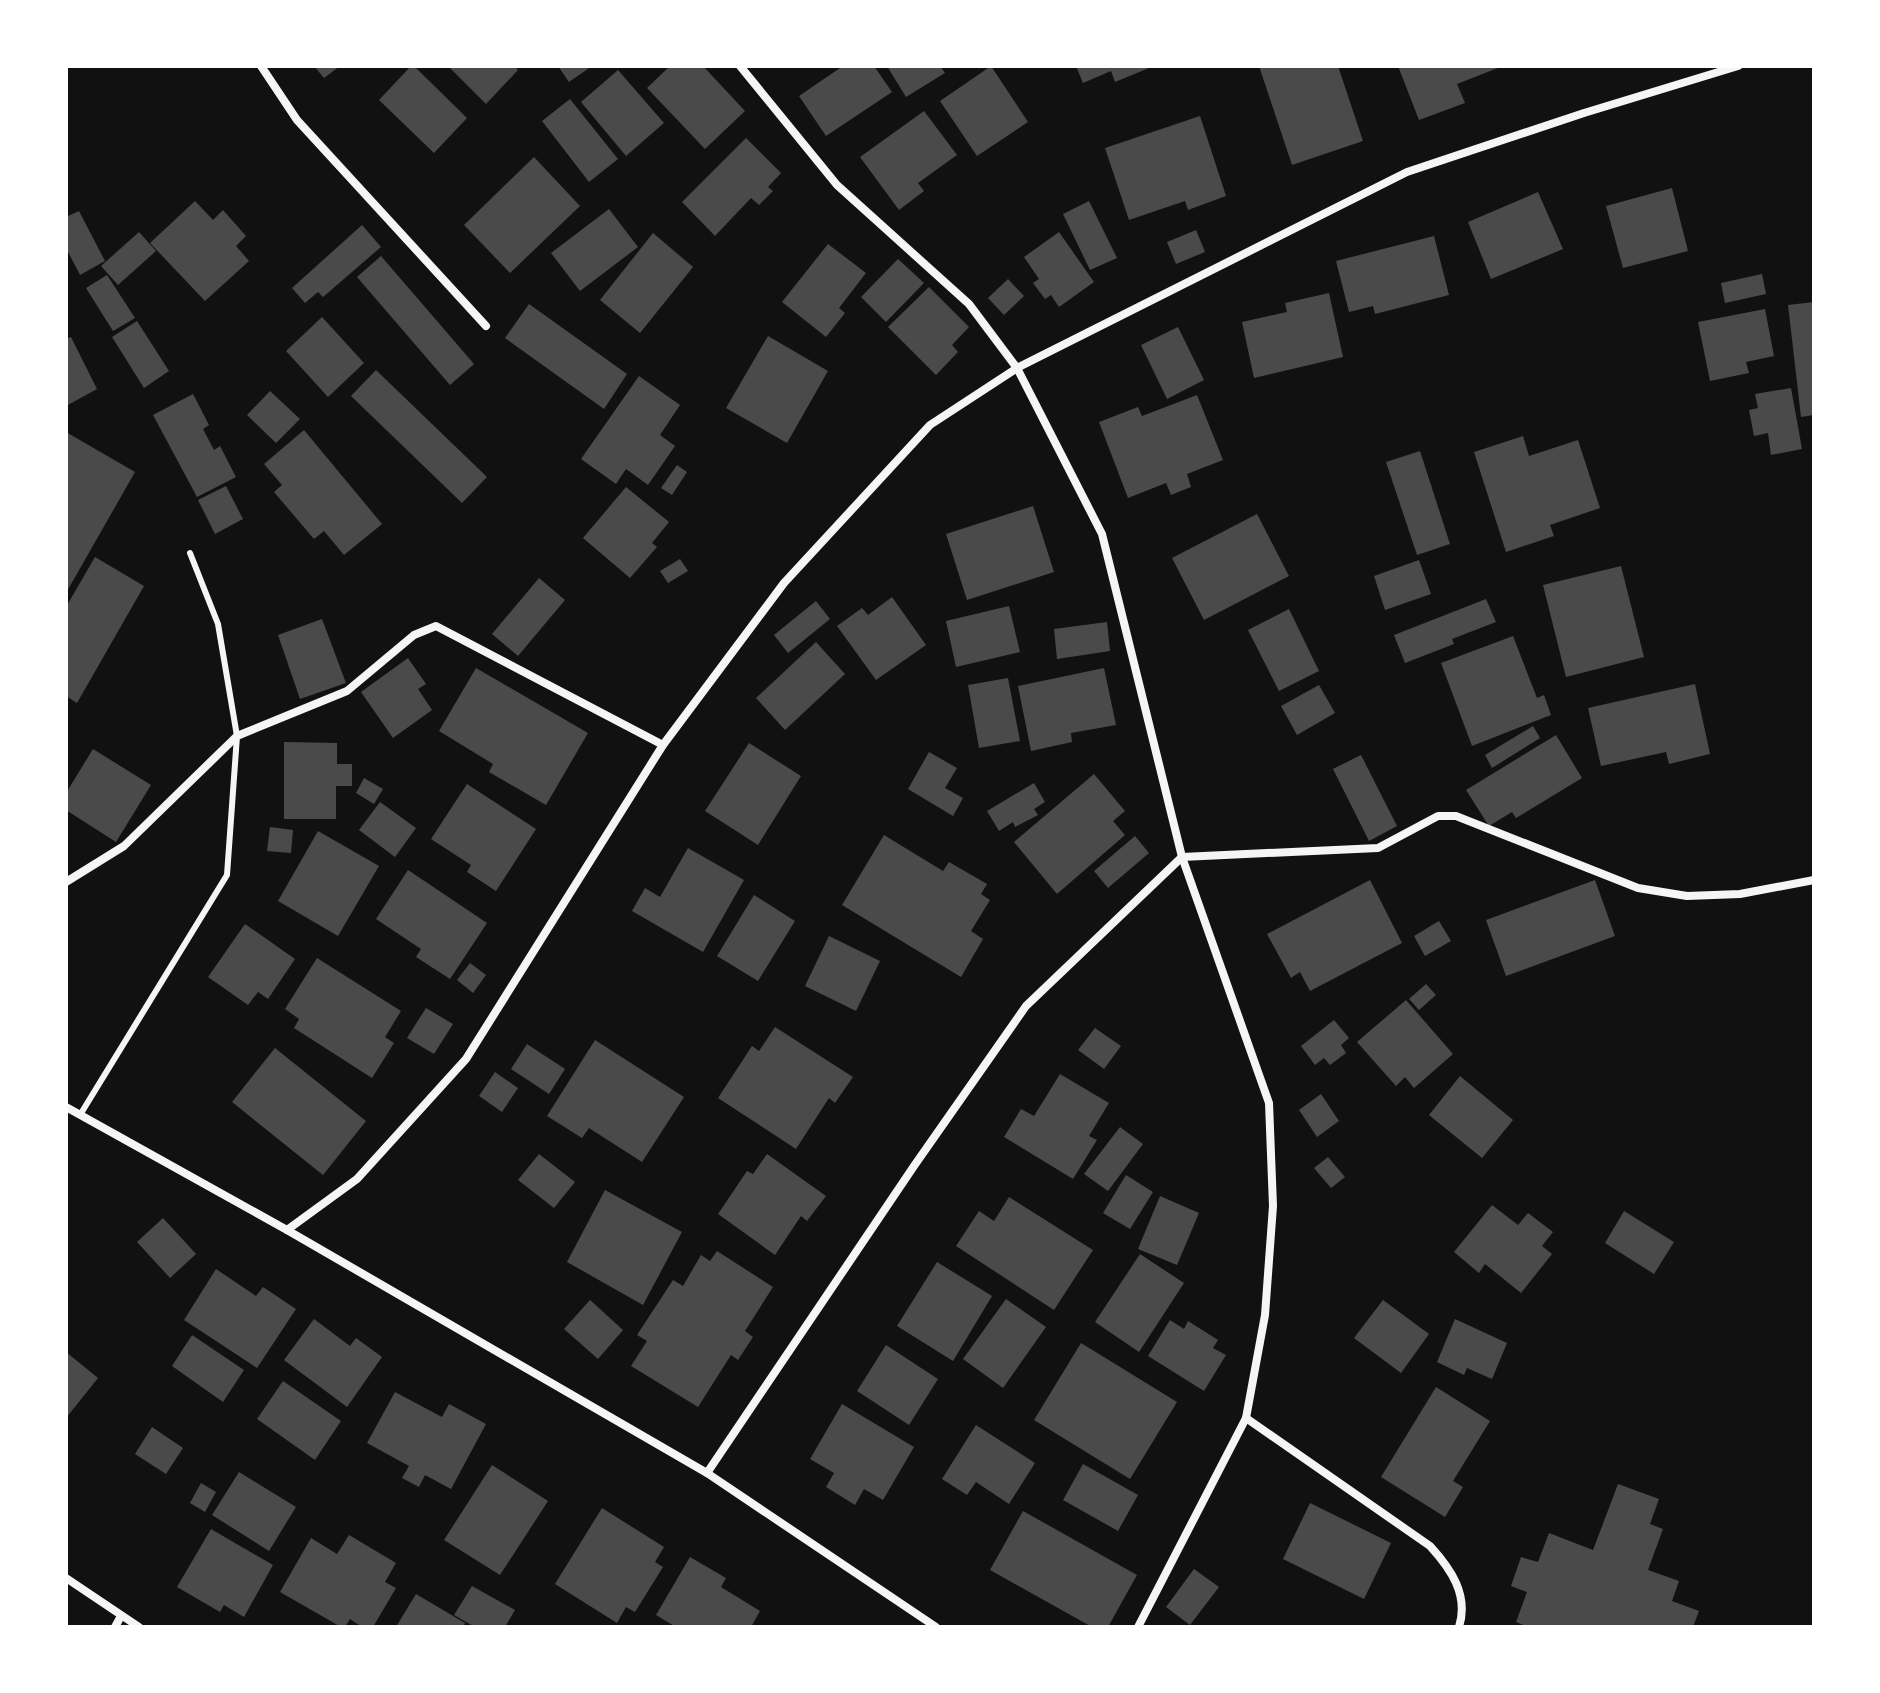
<svg xmlns="http://www.w3.org/2000/svg" width="1880" height="1693" font-family="'Public Sans',sans-serif">
  <style>
    .building { fill: #4a4a4a }
    .lines { fill: none; stroke-linecap: round; stroke-linejoin: round }
    .service { stroke: #f5f5f5; stroke-width: 6 }
    .minor { stroke: #f5f5f5; stroke-width: 8 }
  </style>
  <rect width="100%" height="100%" fill="#111"/>
  <!-- building -->
  <g class="building">
    <path d="M314,66H340L324,78Z"/>
    <path d="M411,66H414L467,118L434,153L379,100Z"/>
    <path d="M448,66H514L518,70L486,104Z"/>
    <path d="M558,66H592L569,82Z"/>
    <path d="M670,66H703L745,111L705,149L647,88Z"/>
    <path d="M843,66H874L892,92L826,136L799,96Z"/>
    <path d="M887,66H940L945,73L906,97Z"/>
    <path d="M991,66L1028,122L977,156L940,101Z"/>
    <path d="M1076,66H1154L1115,82L1111,71L1083,83Z"/>
    <path d="M1259,66H1338L1363,141L1292,165Z"/>
    <path d="M1398,66H1503L1457,84L1465,103L1419,120Z"/>
    <path d="M618,70L664,123L626,156L581,102Z"/>
    <path d="M570,99L618,159L589,182L542,121Z"/>
    <path d="M924,111L957,155L918,183L924,191L899,210L860,157Z"/>
    <path d="M1200,116L1226,196L1188,210L1185,201L1129,220L1105,148Z"/>
    <path d="M746,138L781,173L768,187L773,191L759,205L751,198L715,236L682,202Z"/>
    <path d="M534,157L580,206L510,273L464,225Z"/>
    <path d="M1672,188L1688,251L1623,268L1606,206Z"/>
    <path d="M1538,192L1563,249L1491,279L1468,222Z"/>
    <path d="M195,201L213,220L223,210L246,236L236,246L249,261L205,301L150,243Z"/>
    <path d="M1089,201L1117,258L1090,270L1063,214Z"/>
    <path d="M609,209L638,247L580,291L551,253Z"/>
    <path d="M79,211L105,261L80,275L66,248V217Z"/>
    <path d="M362,225L381,247L323,297L318,292L305,303L292,288Z"/>
    <path d="M1196,230L1205,252L1176,264L1167,242Z"/>
    <path d="M139,232L156,251L118,285L101,266Z"/>
    <path d="M1059,232L1094,282L1059,307L1051,295L1045,299L1033,283L1039,279L1024,257Z"/>
    <path d="M653,233L693,267L640,333L600,300Z"/>
    <path d="M1434,236L1449,295L1375,314L1373,306L1349,312L1336,261Z"/>
    <path d="M828,244L866,273L839,308L845,313L826,337L782,302Z"/>
    <path d="M381,256L474,364L450,385L357,277Z"/>
    <path d="M898,259L924,283L886,322L861,297Z"/>
    <path d="M1762,274L1766,294L1725,303L1721,283Z"/>
    <path d="M107,275L135,318L113,331L86,288Z"/>
    <path d="M1008,279L1024,296L1004,315L988,298Z"/>
    <path d="M929,287L969,327L952,345L958,352L936,375L888,327Z"/>
    <path d="M1329,293L1343,357L1254,378L1242,322L1287,312L1285,303Z"/>
    <path d="M1814,302V415L1801,417L1788,305Z"/>
    <path d="M529,304L627,374L604,409L505,338Z"/>
    <path d="M1765,309L1774,356L1746,362L1749,373L1710,381L1698,322Z"/>
    <path d="M322,317L364,363L328,397L286,351Z"/>
    <path d="M137,321L169,371L144,388L112,337Z"/>
    <path d="M1178,327L1204,380L1167,399L1141,345Z"/>
    <path d="M768,336L828,371L787,443L726,408Z"/>
    <path d="M71,337L97,389L66,406V339Z"/>
    <path d="M376,370L487,477L462,503L351,396Z"/>
    <path d="M639,376L680,405L660,435L675,446L648,485L626,469L616,484L581,459Z"/>
    <path d="M1791,388L1802,449L1771,455L1768,433L1754,436L1749,410L1758,408L1755,394Z"/>
    <path d="M270,391L300,419L276,443L247,415Z"/>
    <path d="M193,394L209,425L203,429L214,450L220,446L236,477L197,497L153,415Z"/>
    <path d="M1197,395L1223,460L1187,474L1191,487L1171,495L1166,483L1128,498L1099,422L1138,407L1142,416Z"/>
    <path d="M304,430L382,524L344,555L324,531L314,539L274,492L282,485L264,464Z"/>
    <path d="M66,432L135,472L66,593Z"/>
    <path d="M1523,436L1529,456L1578,440L1600,508L1550,525L1554,536L1506,552L1474,452Z"/>
    <path d="M1420,451L1450,544L1417,555L1386,462Z"/>
    <path d="M677,465L687,472L672,495L661,488Z"/>
    <path d="M226,486L243,519L215,534L198,500Z"/>
    <path d="M626,487L669,522L652,543L657,547L630,578L583,538Z"/>
    <path d="M1033,506L1054,572L967,600L946,534Z"/>
    <path d="M1257,514L1289,576L1204,620L1172,558Z"/>
    <path d="M95,557L144,586L77,703L66,696V607Z"/>
    <path d="M680,559L688,571L668,583L660,571Z"/>
    <path d="M1419,560L1431,594L1385,610L1374,576Z"/>
    <path d="M1621,566L1644,657L1566,677L1543,585Z"/>
    <path d="M539,578L565,600L518,656L492,634Z"/>
    <path d="M892,597L926,645L876,680L837,626L862,608L868,615Z"/>
    <path d="M1486,599L1496,622L1452,639L1454,644L1405,663L1394,635Z"/>
    <path d="M816,601L830,619L788,653L774,635Z"/>
    <path d="M1009,606L1020,652L956,667L946,621Z"/>
    <path d="M1289,609L1319,671L1279,691L1248,630Z"/>
    <path d="M322,619L346,683L300,699L278,635Z"/>
    <path d="M1107,622L1110,651L1057,659L1054,629Z"/>
    <path d="M1513,636L1537,698L1544,695L1551,715L1472,746L1441,663Z"/>
    <path d="M816,642L845,674L785,730L756,698Z"/>
    <path d="M408,658L426,684L418,689L432,710L393,738L361,692Z"/>
    <path d="M476,668L588,733L546,805L489,772L493,764L439,731Z"/>
    <path d="M1104,668L1116,725L1071,733L1072,742L1031,751L1018,686Z"/>
    <path d="M1008,678L1020,741L979,748L968,685Z"/>
    <path d="M1695,684L1710,754L1669,764L1666,752L1601,766L1588,708Z"/>
    <path d="M1319,685L1335,713L1297,735L1281,706Z"/>
    <path d="M1533,726L1540,738L1492,768L1485,755Z"/>
    <path d="M1556,735L1582,778L1516,818L1512,812L1489,826L1466,790Z"/>
    <path d="M284,742L337,743V764H352V786H336V819H284Z"/>
    <path d="M749,743L801,776L758,845L705,811Z"/>
    <path d="M93,749L151,785L116,842L66,810V793Z"/>
    <path d="M929,752L957,768L945,788L963,798L953,816L908,789Z"/>
    <path d="M1361,755L1397,826L1369,841L1333,769Z"/>
    <path d="M1094,774L1125,811L1113,821L1125,835L1057,894L1014,842Z"/>
    <path d="M364,778L383,789L374,804L356,793Z"/>
    <path d="M1034,783L1045,802L1034,809L1038,815L1015,827L1013,822L999,831L987,811Z"/>
    <path d="M467,784L536,829L496,891L467,872L471,865L431,839Z"/>
    <path d="M380,802L416,828L395,857L359,830Z"/>
    <path d="M270,827L293,830L291,853L267,851Z"/>
    <path d="M318,831L379,866L338,936L278,901Z"/>
    <path d="M884,835L943,871L949,862L987,884L981,894L990,900L971,931L983,939L961,977L842,905Z"/>
    <path d="M1135,836L1149,853L1108,888L1094,871Z"/>
    <path d="M688,848L744,880L703,952L632,911L645,888L660,897Z"/>
    <path d="M408,870L487,923L450,979L416,957L421,949L376,919Z"/>
    <path d="M1370,880L1402,943L1310,991L1300,972L1291,978L1267,934Z"/>
    <path d="M1595,880L1615,936L1506,976L1486,920Z"/>
    <path d="M754,895L795,921L758,981L717,956Z"/>
    <path d="M1439,921L1451,941L1425,956L1414,936Z"/>
    <path d="M245,924L295,959L268,999L258,992L248,1005L208,977Z"/>
    <path d="M829,936L880,961L856,1011L805,986Z"/>
    <path d="M317,958L401,1011L385,1037L394,1043L372,1078L294,1028L299,1019L285,1009Z"/>
    <path d="M470,963L486,975L473,993L457,980Z"/>
    <path d="M1426,984L1436,995L1419,1010L1409,999Z"/>
    <path d="M1406,1000L1453,1054L1414,1088L1405,1077L1396,1086L1357,1042Z"/>
    <path d="M426,1008L453,1024L434,1054L407,1038Z"/>
    <path d="M1334,1020L1349,1038L1341,1045L1346,1053L1330,1065L1324,1058L1315,1065L1301,1046Z"/>
    <path d="M775,1027L853,1077L835,1103L829,1098L796,1149L718,1098L752,1046L759,1051Z"/>
    <path d="M1095,1028L1121,1046L1104,1069L1078,1050Z"/>
    <path d="M595,1040L684,1097L642,1162L589,1128L582,1138L547,1116Z"/>
    <path d="M527,1044L565,1069L549,1094L511,1069Z"/>
    <path d="M275,1048L366,1121L323,1175L232,1102Z"/>
    <path d="M495,1072L518,1088L502,1112L479,1096Z"/>
    <path d="M1060,1074L1109,1103L1089,1136L1097,1140L1073,1179L1004,1137L1021,1109L1034,1116Z"/>
    <path d="M1460,1076L1513,1120L1482,1158L1429,1115Z"/>
    <path d="M1321,1094L1339,1121L1317,1137L1299,1110Z"/>
    <path d="M1120,1127L1143,1144L1108,1191L1084,1174Z"/>
    <path d="M539,1154L575,1182L554,1208L518,1180Z"/>
    <path d="M767,1154L826,1196L807,1221L801,1216L775,1255L718,1214L747,1171L753,1174Z"/>
    <path d="M1328,1157L1345,1177L1331,1188L1314,1168Z"/>
    <path d="M1126,1175L1153,1192L1130,1229L1103,1213Z"/>
    <path d="M605,1190L682,1232L643,1305L567,1262Z"/>
    <path d="M1160,1196L1199,1213L1177,1265L1138,1249Z"/>
    <path d="M1009,1197L1093,1250L1054,1310L956,1246L979,1211L994,1221Z"/>
    <path d="M1492,1205L1518,1225L1528,1213L1553,1232L1542,1246L1552,1254L1521,1293L1485,1264L1479,1273L1454,1252Z"/>
    <path d="M1624,1211L1674,1242L1654,1274L1605,1243Z"/>
    <path d="M163,1218L196,1254L170,1278L137,1242Z"/>
    <path d="M717,1251L773,1287L745,1331L753,1337L738,1360L731,1355L698,1407L631,1366L647,1341L637,1335L673,1280L683,1286L701,1255L710,1261Z"/>
    <path d="M1140,1254L1184,1283L1139,1352L1095,1322Z"/>
    <path d="M937,1262L992,1296L953,1361L897,1326Z"/>
    <path d="M216,1269L256,1296L263,1287L296,1309L257,1368L184,1320Z"/>
    <path d="M1006,1299L1046,1327L1003,1388L963,1359Z"/>
    <path d="M590,1300L623,1330L598,1359L564,1329Z"/>
    <path d="M1383,1300L1429,1334L1401,1373L1354,1338Z"/>
    <path d="M314,1319L350,1346L356,1338L382,1357L347,1407L284,1360Z"/>
    <path d="M1455,1319L1507,1343L1492,1379L1467,1368L1464,1375L1437,1362Z"/>
    <path d="M1170,1320L1184,1329L1188,1321L1218,1340L1213,1348L1226,1355L1204,1391L1148,1356Z"/>
    <path d="M192,1335L244,1370L223,1402L172,1366Z"/>
    <path d="M1081,1343L1177,1402L1130,1479L1034,1420Z"/>
    <path d="M886,1345L938,1379L909,1425L857,1391Z"/>
    <path d="M66,1352L98,1378L66,1418Z"/>
    <path d="M283,1381L341,1421L315,1460L257,1419Z"/>
    <path d="M1436,1387L1490,1421L1453,1481L1463,1487L1445,1517L1381,1477Z"/>
    <path d="M395,1392L442,1417L449,1404L486,1424L451,1489L425,1475L419,1487L402,1478L409,1466L367,1443Z"/>
    <path d="M842,1404L914,1447L883,1500L864,1489L855,1505L826,1487L834,1473L810,1459Z"/>
    <path d="M976,1425L1035,1463L1009,1504L976,1482L967,1495L942,1479Z"/>
    <path d="M152,1427L183,1448L166,1474L135,1454Z"/>
    <path d="M1083,1464L1138,1495L1118,1531L1063,1500Z"/>
    <path d="M492,1465L548,1501L500,1575L444,1540Z"/>
    <path d="M239,1472L296,1507L269,1551L212,1515Z"/>
    <path d="M201,1483L216,1492L205,1512L190,1503Z"/>
    <path d="M1618,1484L1659,1499L1650,1524L1663,1529L1648,1570L1679,1581L1672,1601L1699,1611L1693,1627H1528L1516,1622L1527,1592L1511,1586L1521,1557L1538,1562L1549,1533L1593,1550Z"/>
    <path d="M1310,1503L1391,1543L1364,1599L1283,1559Z"/>
    <path d="M602,1508L664,1547L655,1562L663,1567L635,1612L626,1607L617,1623L555,1584Z"/>
    <path d="M1023,1511L1137,1575L1108,1627H1092L990,1570Z"/>
    <path d="M211,1529L273,1565L244,1617L224,1605L220,1612L177,1587Z"/>
    <path d="M349,1535L396,1563L385,1582L396,1588L373,1627H362L350,1619L345,1627H341L280,1592L311,1538L337,1554Z"/>
    <path d="M690,1557L726,1578L721,1587L760,1611L751,1627H676L656,1615Z"/>
    <path d="M1194,1569L1219,1587L1190,1625L1166,1607Z"/>
    <path d="M472,1586L515,1610L505,1627H475L454,1615Z"/>
    <path d="M416,1594L465,1623L463,1627H396Z"/>
  </g>
  <g class="lines">
    <!-- service -->
    <path class="service" d="M80,1115L227,875L237,736L218,624L190,553"/>
    <!-- minor -->
    <g class="minor">
      <path d="M261,66L297,120L486,326"/>
      <path d="M740,66L837,185L969,304L1017,368L1102,534L1182,857L1269,1103L1273,1206L1265,1315L1246,1418L1138,1627"/>
      <path d="M66,882L124,846L237,736L347,691L414,635L436,626L663,745"/>
      <path d="M66,1107L287,1230L707,1473L936,1627"/>
      <path d="M287,1230L357,1179L466,1059L663,745L784,583L930,425L1017,368L1407,172L1584,113L1738,66"/>
      <path d="M1246,1418L1430,1546C1451,1569 1469,1595 1459,1627"/>
      <path d="M707,1473L914,1166L1026,1006L1182,857L1378,848L1438,816H1456L1638,888L1687,896L1740,894L1814,880"/>
      <path d="M66,1578L139,1627"/>
      <path d="M115,1627L121,1616"/>
    </g>
  </g>
  <!-- border -->
  <rect width="1880" height="1693" fill="none" stroke="#ffffff" stroke-width="136"/>
</svg>
